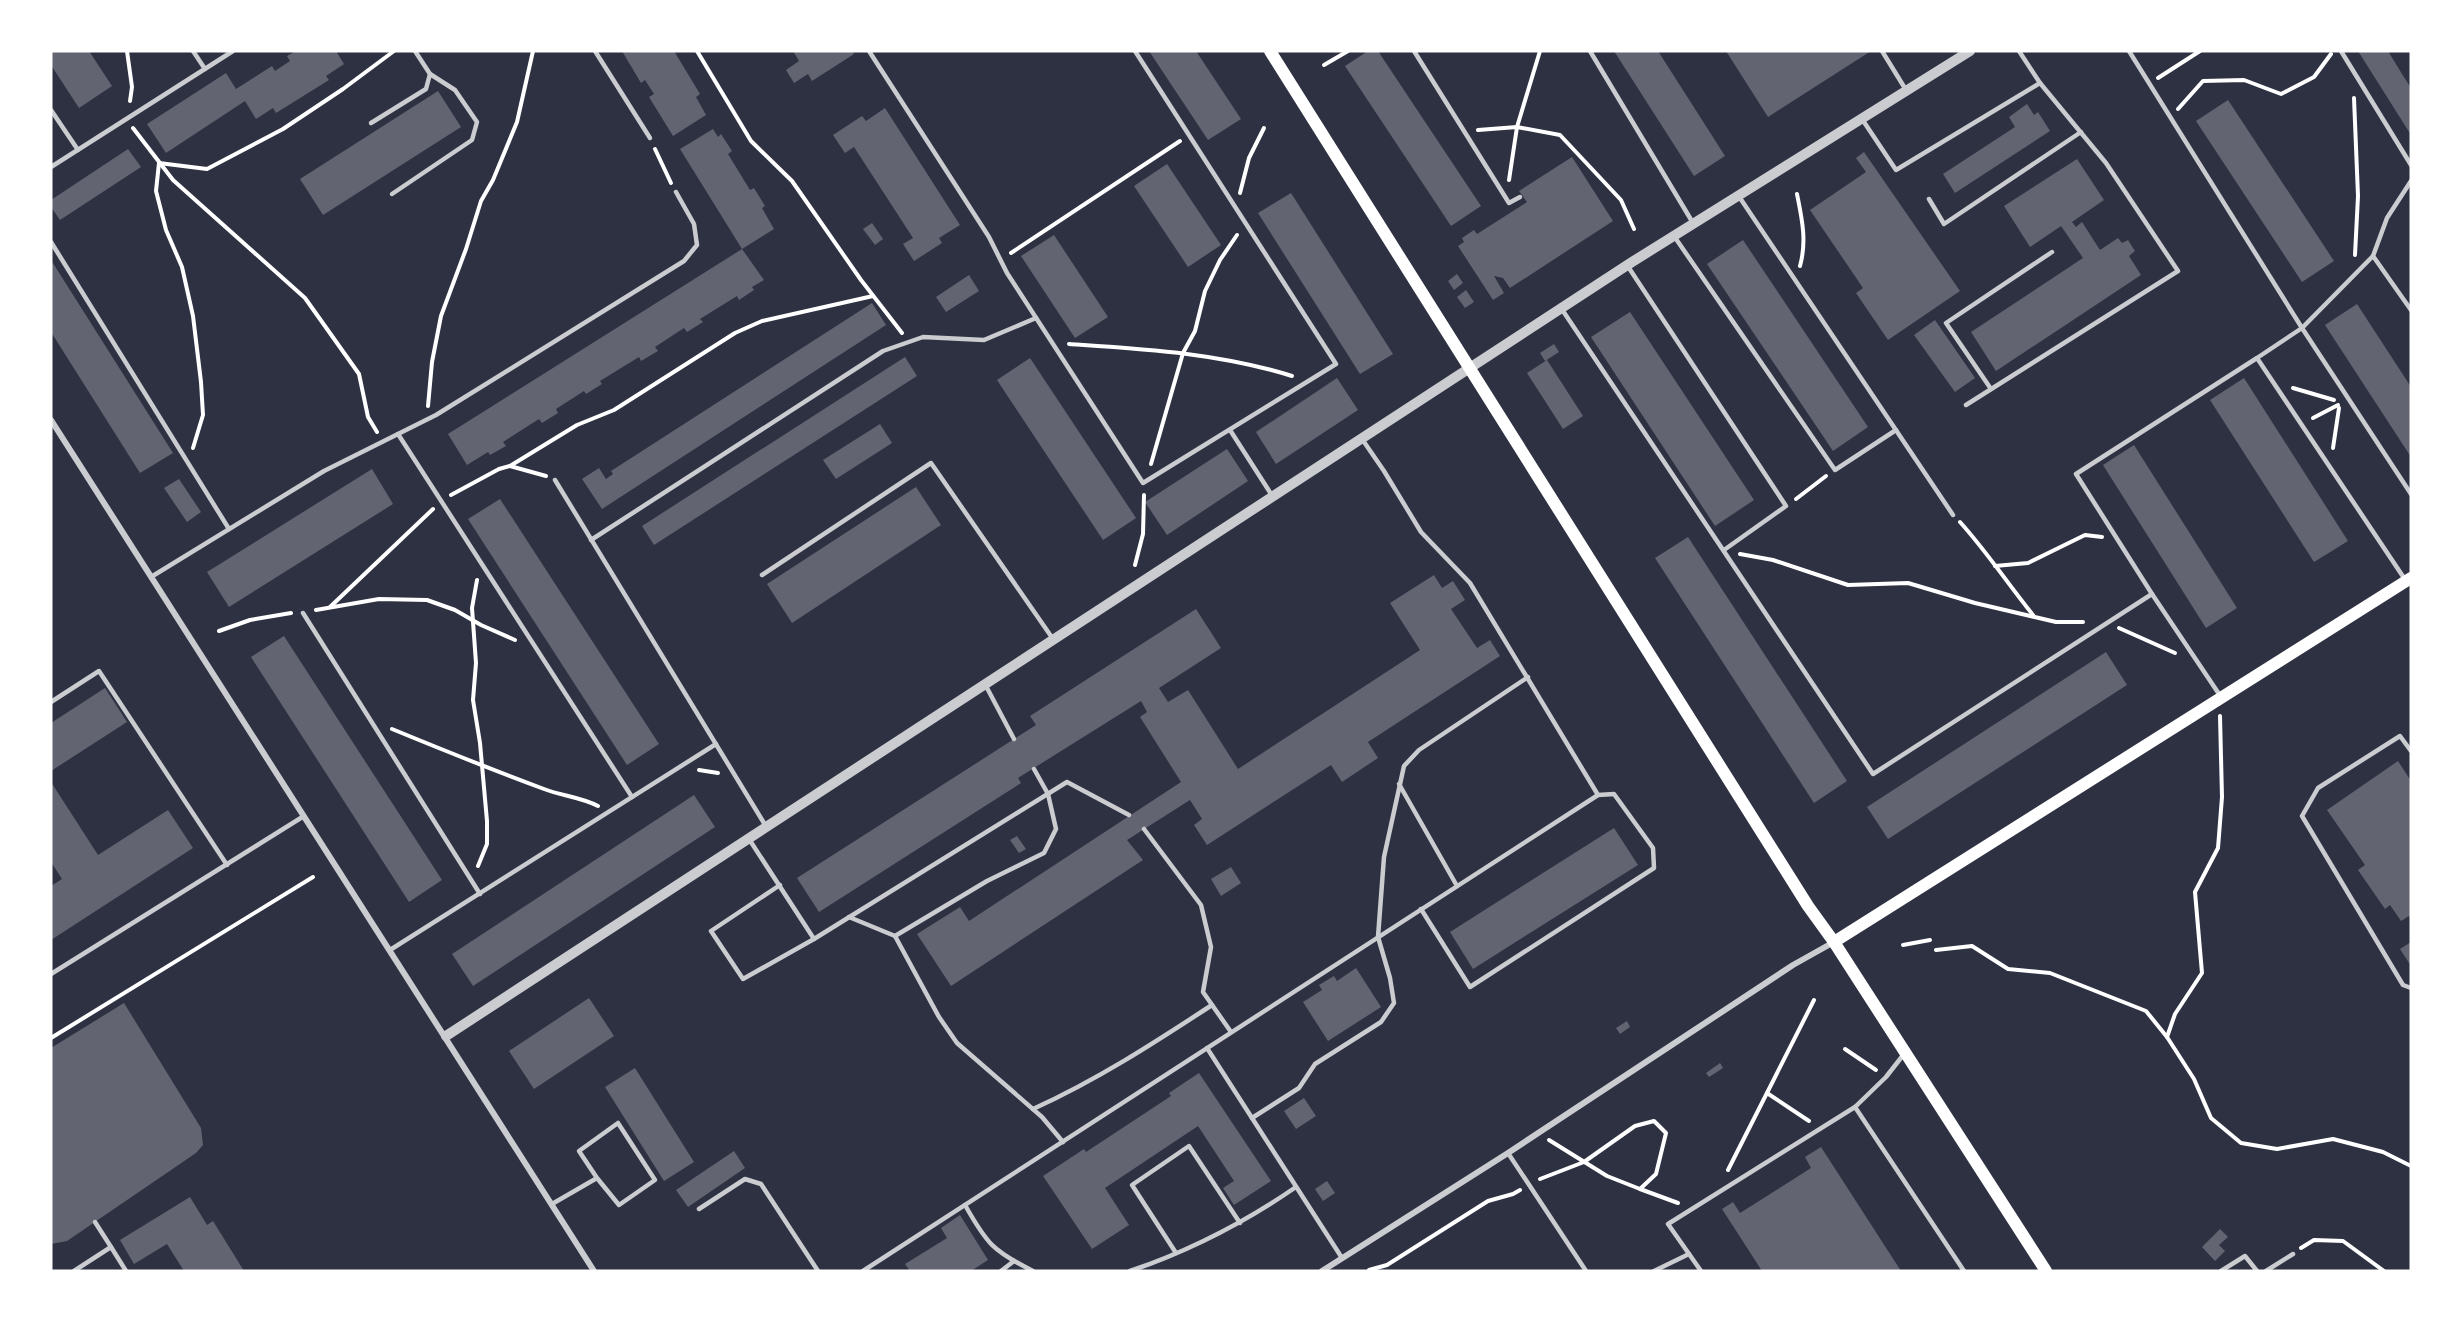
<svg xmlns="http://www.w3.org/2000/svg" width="2462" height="1322" font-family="'IBM Plex Sans',sans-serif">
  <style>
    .building { fill: #626471 }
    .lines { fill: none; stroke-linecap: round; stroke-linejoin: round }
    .path { stroke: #fff; stroke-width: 4 }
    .service { stroke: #caccd0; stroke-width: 4.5 }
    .minor { stroke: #caccd0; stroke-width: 6 }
    .tertiary { stroke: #caccd0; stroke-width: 10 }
    .secondary { stroke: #fff; stroke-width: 12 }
  </style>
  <rect width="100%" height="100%" fill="#2d3142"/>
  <!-- building -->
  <g class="building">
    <path d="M51,51H89L112,86L79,108L51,65Z"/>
    <path d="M296,51H336L344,64L326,76L329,80L276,113L273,108L256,119L245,101L166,153L147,124L226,73L236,89L272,66L275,71L290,61L287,56Z"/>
    <path d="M622,51H674L700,94L696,97L706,115L673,136L649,97L654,94L645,80L641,83Z"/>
    <path d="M793,51H852L854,54L812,81L808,74L794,83L786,70L799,61Z"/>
    <path d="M1149,51H1196L1241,119L1208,140Z"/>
    <path d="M1368,51H1378L1481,206L1451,226L1345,66Z"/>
    <path d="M1614,51H1658L1725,156L1694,176Z"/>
    <path d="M1726,51H1871L1768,117Z"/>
    <path d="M2358,51H2388L2402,74L2411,88V135Z"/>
    <path d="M438,91L461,127L323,215L300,179Z"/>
    <path d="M2228,100L2334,261L2302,282L2196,121Z"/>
    <path d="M2027,104L2034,115L2038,112L2050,131L1955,193L1943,174L2015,127L2009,117Z"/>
    <path d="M885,108L960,225L939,238L942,243L914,261L903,244L913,238L854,147L845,153L833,135L862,116L866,121Z"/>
    <path d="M713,129L718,137L721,134L732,151L728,154L750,190L754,188L765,206L762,208L774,229L742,249L680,149Z"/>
    <path d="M128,149L141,167L60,220L51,207V200Z"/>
    <path d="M1864,152L1960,291L1888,340L1856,293L1863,288L1810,210L1866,172L1856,158Z"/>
    <path d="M1572,157L1613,221L1510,288L1503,278L1494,276L1504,293L1493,300L1458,246L1464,242L1462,238L1474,230L1477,234L1527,202L1519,191Z"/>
    <path d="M2077,159L2104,200L2072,222L2076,227L2082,222L2100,250L2118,238L2122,243L2128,240L2135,251L2129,256L2141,275L1996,371L1971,332L2083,258L2061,226L2030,247L2004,206Z"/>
    <path d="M1167,164L1221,245L1188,267L1134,186Z"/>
    <path d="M1291,193L1393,354L1360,374L1258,213Z"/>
    <path d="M872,223L883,239L875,245L863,229Z"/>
    <path d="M1054,235L1108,317L1075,338L1021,256Z"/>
    <path d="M1743,240L1868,427L1833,451L1707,264Z"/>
    <path d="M742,249L764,280L752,287L754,290L739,300L737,296L700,319L703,322L687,332L684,328L655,347L658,351L641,361L639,357L600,381L602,384L586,394L584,391L556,409L558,413L542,423L539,419L503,442L506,446L490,455L488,452L467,465L448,434Z"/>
    <path d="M51,260L173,453L140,473L51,332Z"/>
    <path d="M1457,274L1463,283L1454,290L1448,281Z"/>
    <path d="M969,275L979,291L946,312L936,297Z"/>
    <path d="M1466,290L1474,302L1465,308L1457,297Z"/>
    <path d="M872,303L886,325L602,509L582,479L599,468L606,479L613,474L611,471Z"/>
    <path d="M2357,304L2411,387V457L2325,325Z"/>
    <path d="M1630,312L1754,500L1715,526L1591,337Z"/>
    <path d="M1935,320L1975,378L1955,392L1914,335Z"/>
    <path d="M1554,344L1559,352L1545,361L1540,353Z"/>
    <path d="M905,357L917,376L654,545L642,526Z"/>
    <path d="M1030,358L1136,518L1103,540L997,380Z"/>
    <path d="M1547,360L1583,416L1563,429L1527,373Z"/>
    <path d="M1337,378L1358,410L1276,464L1256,432Z"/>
    <path d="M2244,378L2348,541L2314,562L2210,400Z"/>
    <path d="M880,424L892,443L836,479L823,460Z"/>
    <path d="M2134,445L2237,608L2206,628L2103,465Z"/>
    <path d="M1227,449L1248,481L1167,535L1145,502Z"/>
    <path d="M372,469L393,504L229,607L207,572Z"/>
    <path d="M179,479L201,512L187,522L164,488Z"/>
    <path d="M916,487L941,525L792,623L767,584Z"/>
    <path d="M500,499L659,744L627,765L468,519Z"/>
    <path d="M1688,537L1847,781L1814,803L1655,558Z"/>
    <path d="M1434,575L1442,588L1453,581L1465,600L1451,609L1477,648L1490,640L1500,656L1368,742L1378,758L1342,782L1331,765L1207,845L1194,825L1202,819L1190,800L1127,840L1143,860L951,986L917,934L960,907L969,921L1181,782L1140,717L1147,712L1141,701L1018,778L1021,783L819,912L797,878L1036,725L1030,716L1196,609L1221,648L1159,688L1168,702L1188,690L1238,769L1420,650L1390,603Z"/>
    <path d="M284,636L442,880L409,902L251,657Z"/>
    <path d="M2106,652L2127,685L1888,839L1867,807Z"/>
    <path d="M105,688L127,722L51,771V723Z"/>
    <path d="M2398,761L2411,781V920L2409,916L2401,921L2390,905L2385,909L2358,870L2365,865L2327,810Z"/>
    <path d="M51,782L98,855L168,810L193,848L51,940V886L62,879L51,862Z"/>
    <path d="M694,795L715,827L473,986L452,954Z"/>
    <path d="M1614,828L1638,865L1473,969L1450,932Z"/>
    <path d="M1017,836L1026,849L1019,853L1010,840Z"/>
    <path d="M1231,867L1241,883L1221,896L1211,879Z"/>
    <path d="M2411,942V966L2400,949Z"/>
    <path d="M1356,968L1381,1007L1328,1041L1303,1002L1322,990L1319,985L1334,976L1337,981Z"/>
    <path d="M589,998L614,1036L534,1089L509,1051Z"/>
    <path d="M124,1003L201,1128L203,1145L196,1153L67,1241L51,1244V1048Z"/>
    <path d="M1627,1021L1630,1027L1620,1034L1616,1028Z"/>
    <path d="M1720,1063L1723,1068L1709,1077L1706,1073Z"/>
    <path d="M635,1068L694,1162L664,1181L605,1087Z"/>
    <path d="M1199,1073L1271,1181L1234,1205L1223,1188L1234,1181L1198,1126L1105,1188L1129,1225L1092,1249L1043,1176L1084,1149L1086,1152L1171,1096L1169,1093Z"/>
    <path d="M1304,1098L1316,1116L1296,1129L1284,1111Z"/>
    <path d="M1821,1147L1901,1271H1762L1722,1209L1733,1202L1740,1213L1811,1168L1805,1157Z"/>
    <path d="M734,1151L745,1168L688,1207L676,1190Z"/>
    <path d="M1327,1181L1335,1193L1323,1201L1315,1189Z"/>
    <path d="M190,1197L207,1225L213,1221L244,1271H184L167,1244L134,1264L120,1240Z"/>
    <path d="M960,1215L988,1260L971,1271H910L905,1264L947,1238L941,1228Z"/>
    <path d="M2220,1229L2228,1237L2219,1245L2225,1251L2215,1261L2202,1247Z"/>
  </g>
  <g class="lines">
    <!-- path -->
    <g class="path">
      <path d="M127,51L132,87L130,101"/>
      <path d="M697,51L751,141L792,181L861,280L902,333"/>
      <path d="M1324,65L1348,51"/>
      <path d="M2158,78L2200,51"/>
      <path d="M2354,98L2358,196L2355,255"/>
      <path d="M2178,109L2203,81L2244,80L2281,94L2314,77L2331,54"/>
      <path d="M133,128L173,180L305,298L359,374L368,417L377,432"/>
      <path d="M1478,130L1517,127L1560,135L1621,200L1634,229"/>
      <path d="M655,149L671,183"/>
      <path d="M1509,180L1517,127L1540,51"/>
      <path d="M1240,193L1249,158L1264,128"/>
      <path d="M1797,194C1802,219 1807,241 1800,266"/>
      <path d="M1011,253L1180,141"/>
      <path d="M1069,344C1144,349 1219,353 1292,376"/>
      <path d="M2293,388L2334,400"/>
      <path d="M428,406L432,362L441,316L466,249L481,201L493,180L517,122L533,51"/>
      <path d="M2313,418L2338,405"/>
      <path d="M193,448L203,415L201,382L193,316L182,267L166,230L156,191L159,163L207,169L283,129L343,89L394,51"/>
      <path d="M2333,448L2339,408"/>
      <path d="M1151,464L1183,353L1195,331L1205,291L1220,260L1237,235"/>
      <path d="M510,466L577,425L614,410L735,333L762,321L873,296"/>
      <path d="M451,495L499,469L510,466L546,476"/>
      <path d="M1796,499L1826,476"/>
      <path d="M1960,522C1987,552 2008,584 2033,615"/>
      <path d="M1740,554L1773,560L1848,585L1908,583L1975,603L2056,622H2083"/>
      <path d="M1135,565L1143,534L1144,495"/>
      <path d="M1995,566L2028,563L2085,535L2102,537"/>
      <path d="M477,580L472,608L476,663L473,700L480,743L487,821V844L478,866"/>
      <path d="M330,607L433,509"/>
      <path d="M316,610L379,599L427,600L455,610L481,625L515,640"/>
      <path d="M2119,628L2175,653"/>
      <path d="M219,631L250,620L291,613"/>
      <path d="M392,729C443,750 493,770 544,789C562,796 581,797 598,806"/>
      <path d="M699,770L718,773"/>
      <path d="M1903,945L1930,940"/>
      <path d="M1936,950L1972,946L2008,969L2050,973L2146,1011L2167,1037L2194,1079L2211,1118L2241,1143L2277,1149L2333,1139L2383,1152L2411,1166"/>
      <path d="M2167,1037L2175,1014L2202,973L2195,892L2218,848L2222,797L2220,716"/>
      <path d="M51,1038L313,877"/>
      <path d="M1845,1049L1876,1070"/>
      <path d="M1767,1093L1809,1121"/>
      <path d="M1728,1170L1814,1000"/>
      <path d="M1540,1179L1584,1162L1635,1126L1654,1121L1666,1133L1656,1174L1640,1189L1607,1176L1549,1140"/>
      <path d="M1640,1189L1678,1203"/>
      <path d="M2301,1248L2314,1240L2343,1241L2384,1271"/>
      <path d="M1369,1270L1387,1265L1488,1201L1513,1194L1520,1190"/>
    </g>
    <!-- service -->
    <g class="service">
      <path d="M193,51L205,69"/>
      <path d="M595,51L650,138"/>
      <path d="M869,51L989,237L1007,273L1143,483L1336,364L1135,51"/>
      <path d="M1414,51L1509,203L1520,197"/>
      <path d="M1590,51L1693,223"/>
      <path d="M1882,51L1906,90"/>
      <path d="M2129,51L2302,328L2373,256"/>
      <path d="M2341,51L2411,165"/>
      <path d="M51,110L78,150"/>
      <path d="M1862,119L1896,170L2040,83L2019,51"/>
      <path d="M371,123L426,89L430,74L415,51"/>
      <path d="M51,167L233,51"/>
      <path d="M2411,181L2387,218L2373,256L2411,310"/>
      <path d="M392,194L472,140L477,122L455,90L430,74"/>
      <path d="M1738,195L1953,515"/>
      <path d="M1929,199L1944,224L2081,132"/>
      <path d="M1674,236L1835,470L1896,430"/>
      <path d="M51,242L229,529"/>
      <path d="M1627,265L1786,506L1724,550"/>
      <path d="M1561,308L1873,774L2152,594L2221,697"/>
      <path d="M2257,358L2302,328L2411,494"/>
      <path d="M1991,389L1946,323L2052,252"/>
      <path d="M1966,405L2178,271L2106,163L2040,83"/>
      <path d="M1230,430L1273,497"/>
      <path d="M398,434L632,797"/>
      <path d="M555,480L767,828"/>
      <path d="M591,540L883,351L923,337L984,340L1036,318"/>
      <path d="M762,575L931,463L1053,639"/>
      <path d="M151,577L324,471L436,415L684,261L697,245L694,224L676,192"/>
      <path d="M2152,594L2076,474L2257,358L2406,581"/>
      <path d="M303,613L480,894"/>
      <path d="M986,686L1014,739"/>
      <path d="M51,702L99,671L227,865"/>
      <path d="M2411,751L2400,736L2318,788L2302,816L2403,985L2411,988"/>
      <path d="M1399,784L1457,886"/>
      <path d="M1144,829L1201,905L1211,947L1203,992L1231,1032"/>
      <path d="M749,839L814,939L1067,782L1129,815"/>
      <path d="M780,885L711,931L743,979L814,939"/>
      <path d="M1421,909L1470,987L1654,868L1653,848L1614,794L1598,795"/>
      <path d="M849,917L895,936L939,1017L957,1043L1042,1117L1063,1142"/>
      <path d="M895,936L987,881L1044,853L1056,829L1048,794L1034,769"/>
      <path d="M390,950L716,744"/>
      <path d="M51,974L304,816"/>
      <path d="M1207,1048L1252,1118"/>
      <path d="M1855,1107L1886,1077L1904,1054"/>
      <path d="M1033,1109C1097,1080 1154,1043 1212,1005"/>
      <path d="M1508,1153L1586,1271"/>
      <path d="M552,1204L597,1178L579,1151L618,1123L655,1180L619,1205L597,1178"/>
      <path d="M965,1205C987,1244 993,1251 1033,1271"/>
      <path d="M699,1209L745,1179L761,1184L818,1271"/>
      <path d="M95,1222L111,1247"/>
      <path d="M1176,1253L1132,1185L1189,1146L1240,1223"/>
      <path d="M1342,1258L1252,1118L1299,1088L1315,1064L1381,1022L1394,1003L1390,978L1378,937L1384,857L1404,766L1419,750L1528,677"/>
      <path d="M74,1271L111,1247L126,1271"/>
      <path d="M863,1271L1598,795L1470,583L1421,532L1384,471L1362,439"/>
      <path d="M1001,1271L1014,1261"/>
      <path d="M1130,1271C1189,1251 1245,1222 1296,1187"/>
      <path d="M1654,1271L1689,1254"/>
      <path d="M1701,1271L1668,1224L1855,1107L1964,1271"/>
      <path d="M2221,1271L2245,1256L2257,1271"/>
      <path d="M2266,1271L2293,1254"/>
    </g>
    <!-- minor -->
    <g class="minor">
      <path d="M51,420L594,1271"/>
      <path d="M1322,1271L1508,1153L1793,965L1834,942"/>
    </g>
    <!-- tertiary -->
    <path class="tertiary" d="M446,1036L1632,262L1970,51"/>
    <!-- secondary -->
    <g class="secondary">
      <path d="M1270,51L1808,906L1834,942L2046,1271"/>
      <path d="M1834,942L2411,578"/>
    </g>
  </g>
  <!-- border -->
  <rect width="2462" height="1322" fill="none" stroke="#ffffff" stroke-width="105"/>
</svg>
